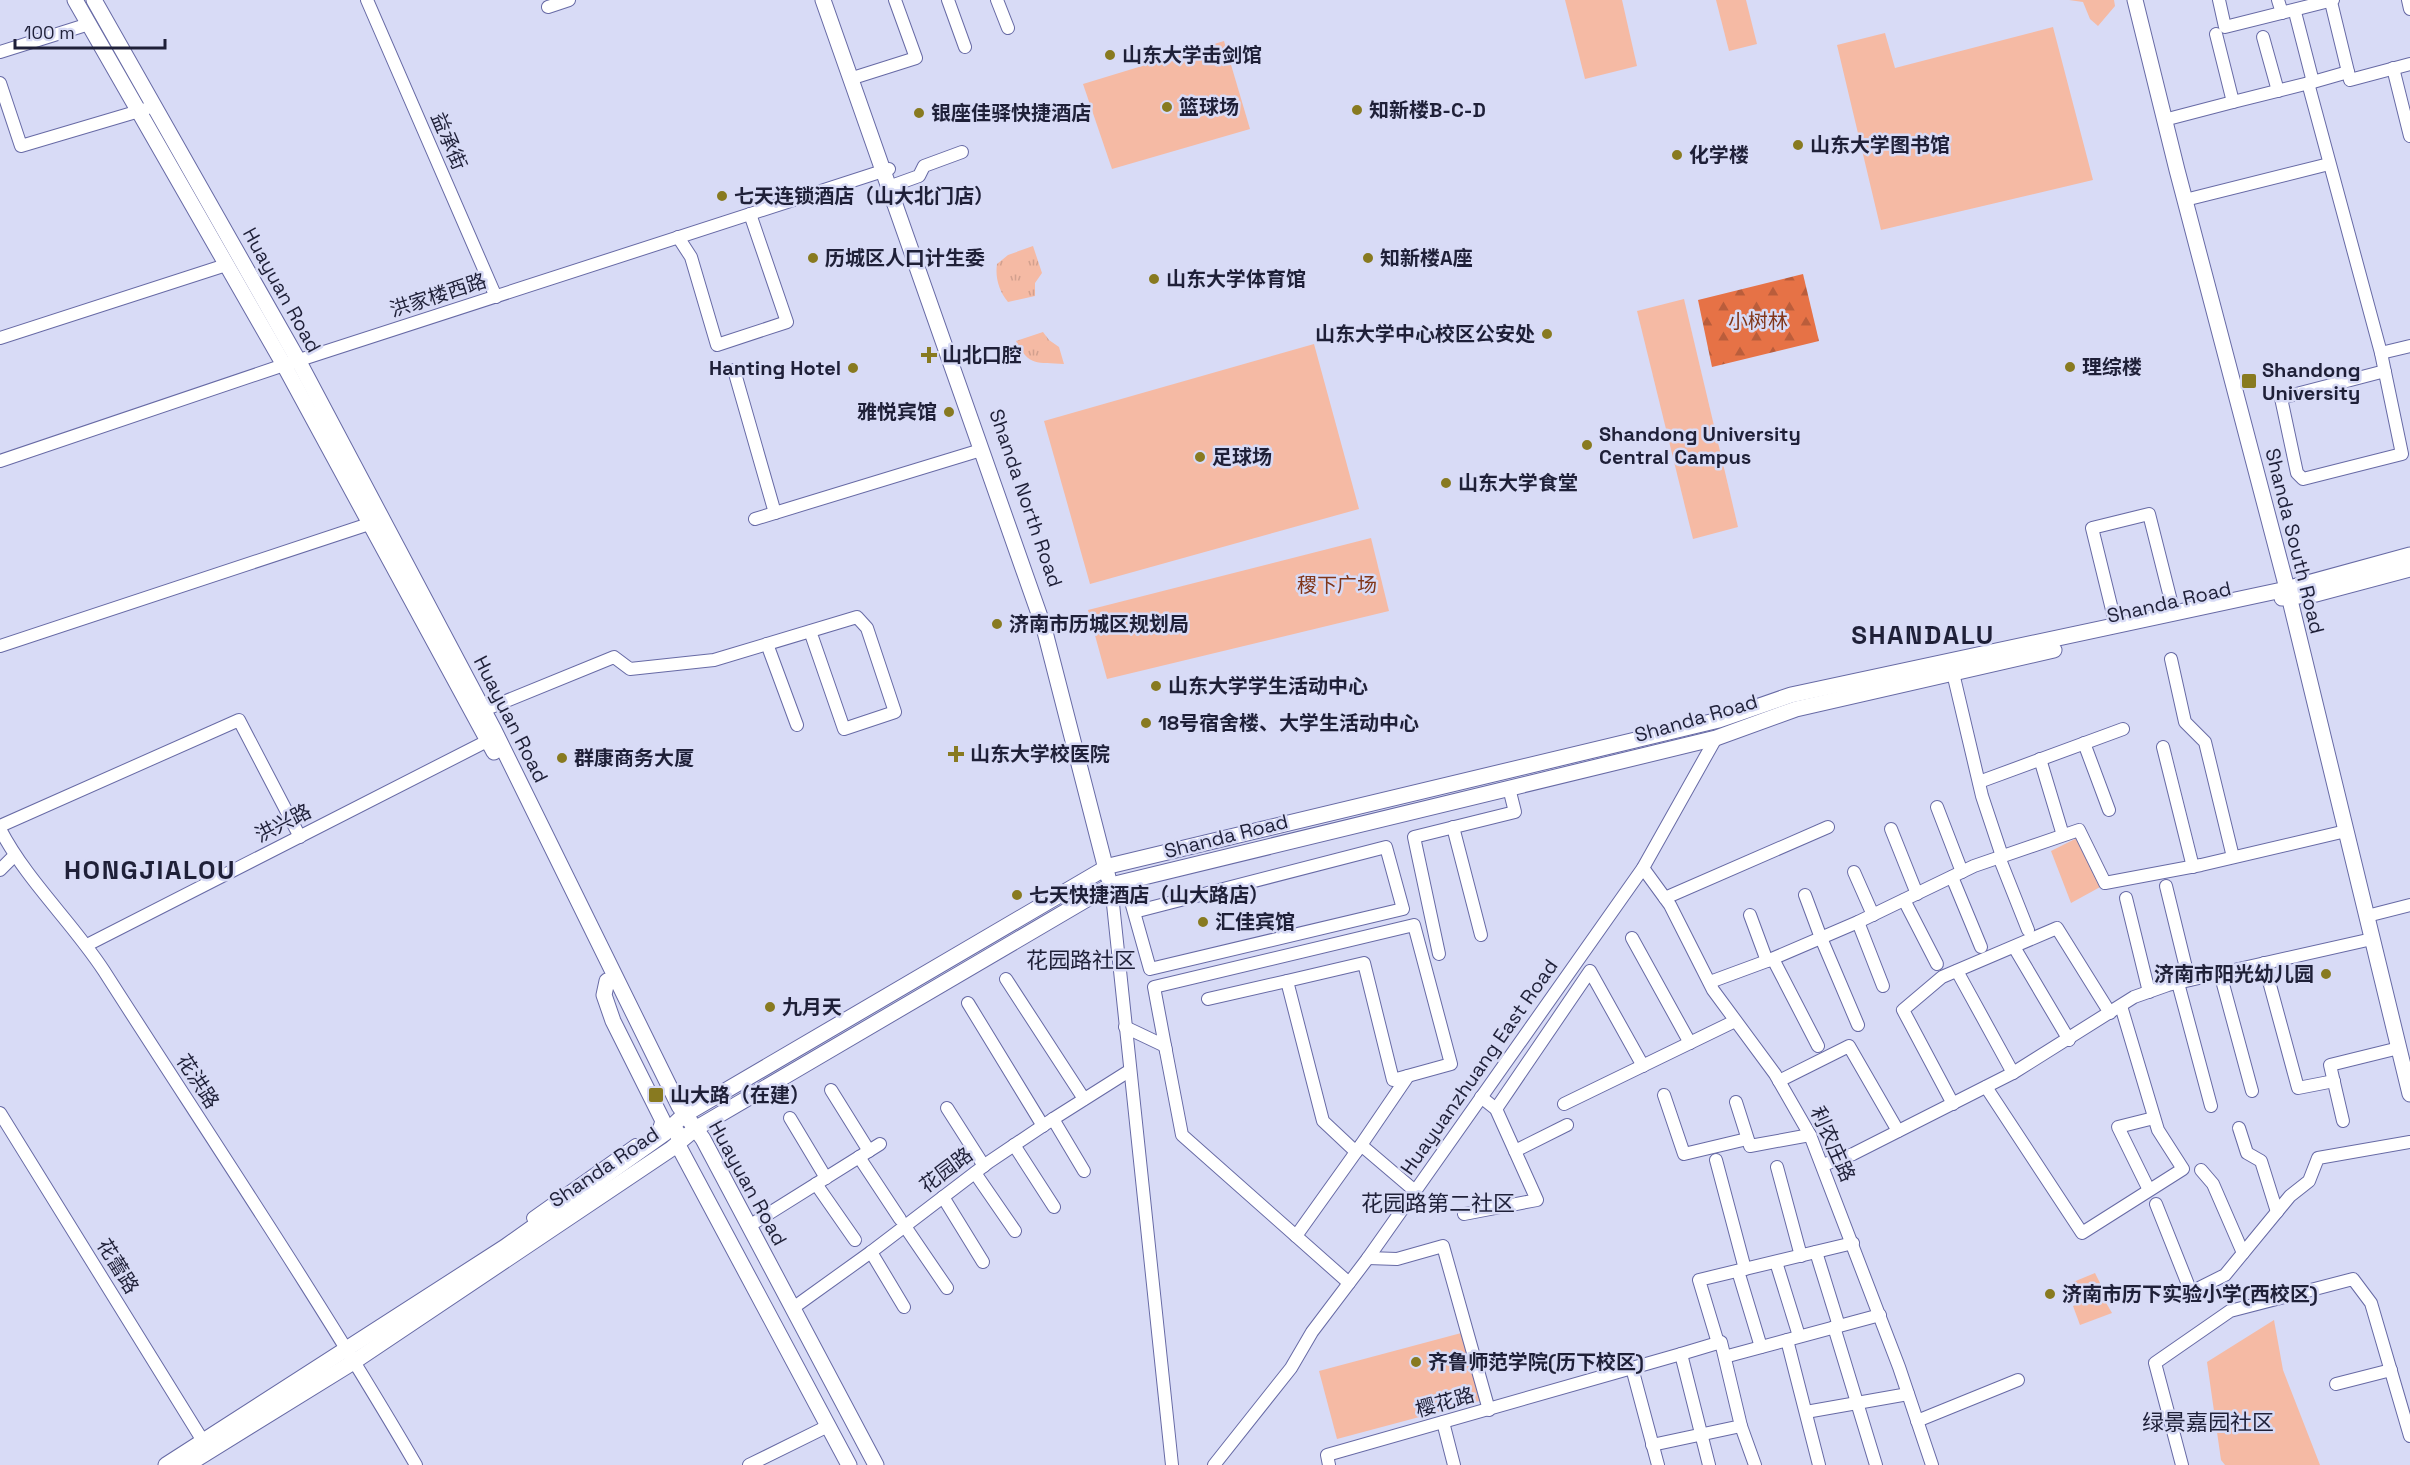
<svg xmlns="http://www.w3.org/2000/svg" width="2410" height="1465" font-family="'Space Grotesk','Noto Sans SC',sans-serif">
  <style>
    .grass { fill: url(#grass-tufts) }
    .forest { fill: url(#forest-firs) }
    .park { fill: #f5baa4 }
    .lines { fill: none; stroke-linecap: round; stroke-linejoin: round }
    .minor-casing { stroke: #676aa5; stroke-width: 14 }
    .major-casing { stroke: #676aa5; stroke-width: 17 }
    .minor { stroke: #fff; stroke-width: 12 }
    .major { stroke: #fff; stroke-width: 15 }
    .poi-dot { fill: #887a20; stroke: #d8dbf6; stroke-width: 2 }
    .labels { text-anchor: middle; stroke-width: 5; stroke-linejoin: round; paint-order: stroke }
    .poi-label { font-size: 20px; font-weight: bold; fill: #1f2038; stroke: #d8dbf6; text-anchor: start }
    .street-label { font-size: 20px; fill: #1f2038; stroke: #d8dbf6 }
    .park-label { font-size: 20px; fill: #813619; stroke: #d8dbf6 }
    .quarter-label { font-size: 22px; fill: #1f2038; stroke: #d8dbf6 }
    .district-label { font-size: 26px; font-weight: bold; letter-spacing: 1.5px; fill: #1f2038; stroke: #d8dbf6 }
  </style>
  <defs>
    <pattern id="grass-tufts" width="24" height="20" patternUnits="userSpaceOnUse" patternTransform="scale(1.5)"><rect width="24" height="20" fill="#f5baa4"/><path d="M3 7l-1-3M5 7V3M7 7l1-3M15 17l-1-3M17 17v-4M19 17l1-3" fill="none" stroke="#d2a08e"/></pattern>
    <pattern id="forest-firs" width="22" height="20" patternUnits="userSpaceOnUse" patternTransform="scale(1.5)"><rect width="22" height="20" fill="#e67246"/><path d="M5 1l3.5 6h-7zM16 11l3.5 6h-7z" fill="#ba5d3b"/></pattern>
  </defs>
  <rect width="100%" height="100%" fill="#d8dbf6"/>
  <!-- grass -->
  <g class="grass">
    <path d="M1033,246L1042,273L1035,283V296L1008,302C999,291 995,278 997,264L1008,255Z"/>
    <path d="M1043,332L1049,340L1059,347L1064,364C1037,362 1029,367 1016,341Z"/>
  </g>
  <!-- forest -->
  <path class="forest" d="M1803,274L1819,341L1712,367L1698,300Z"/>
  <!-- park -->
  <g class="park">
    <path d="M1565,0H1622L1637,66L1585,79Z"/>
    <path d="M1716,0H1746L1757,44L1729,51Z"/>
    <path d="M2069,0H2114L2115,6L2098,26L2090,19L2083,2Z"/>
    <path d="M2053,27L2093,180L1881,230L1837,45L1885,33L1895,68Z"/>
    <path d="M1224,41L1250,129L1112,169L1083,84Z"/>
    <path d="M1684,299L1738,527L1693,539L1637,311Z"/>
    <path d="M1314,344L1359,509L1090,584L1044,421Z"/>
    <path d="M1371,538L1389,611L1107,679L1088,610Z"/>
    <path d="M2079,837L2102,886L2071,903L2051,851Z"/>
    <path d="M2095,1273L2104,1291L2073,1303L2066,1285Z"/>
    <path d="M2102,1296L2112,1313L2080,1325L2073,1306Z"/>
    <path d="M2274,1320L2283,1370L2320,1465H2225L2221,1460L2207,1362Z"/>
    <path d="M1465,1332L1483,1400L1337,1439L1319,1371Z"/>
  </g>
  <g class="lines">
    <!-- minor casing -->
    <g class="minor-casing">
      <g id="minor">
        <path d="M367,0L496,297"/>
        <path d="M948,0L965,47"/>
        <path d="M997,0L1008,28"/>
        <path d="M2219,0L2225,27L2333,0"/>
        <path d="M2278,0L2282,13"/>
        <path d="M2408,0L2410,9"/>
        <path d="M2332,6L2350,80L2410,64"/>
        <path d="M548,7L569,0"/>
        <path d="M2296,16L2313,82L2348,72"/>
        <path d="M2216,34L2233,102L2313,82"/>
        <path d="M2263,37L2278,91"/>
        <path d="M0,52L89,24"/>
        <path d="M2393,68L2410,136"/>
        <path d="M856,77L916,58L895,0"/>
        <path d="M0,83L21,146L146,109"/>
        <path d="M2308,83L2381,353L2410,346"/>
        <path d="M2164,120L2233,102"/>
        <path d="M894,185L919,176L924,166L962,152"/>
        <path d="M2185,200L2329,164"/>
        <path d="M678,237L691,257L717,345L787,322L750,214"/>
        <path d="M0,338L226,265"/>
        <path d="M2381,353L2402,454L2303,479L2297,473L2281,398L2385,371"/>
        <path d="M734,370L775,513"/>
        <path d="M0,461L284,365L889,169"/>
        <path d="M755,519L981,450"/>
        <path d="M2116,626L2092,528L2149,514L2174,613"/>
        <path d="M767,644L797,725"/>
        <path d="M0,646L378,521"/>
        <path d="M2171,659L2185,722L2205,742L2233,857"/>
        <path d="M1953,673L1982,796L2002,856"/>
        <path d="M484,710L614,657L630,669L714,660L857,617L867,628L895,712L844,729L810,631"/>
        <path d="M2084,743L2109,810"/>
        <path d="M2163,747L2193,867"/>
        <path d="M2040,759L2062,832"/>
        <path d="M1979,782L2123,729"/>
        <path d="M1937,807L1962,872"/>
        <path d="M0,826L239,720L300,837"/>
        <path d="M1453,827L1481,935"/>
        <path d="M0,829C27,881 72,922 104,971C209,1135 318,1297 416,1465"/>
        <path d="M1891,829L1917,894"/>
        <path d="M1999,857L2028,930"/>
        <path d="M1643,868L1670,905L1713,990L1775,1074L1810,1135L1899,1367L1932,1465"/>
        <path d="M0,870L14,856"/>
        <path d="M1854,872L1873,915"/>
        <path d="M1952,877L1981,947"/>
        <path d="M1111,885L1172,1465"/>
        <path d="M2166,886L2189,980"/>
        <path d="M1128,891L1150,969L1403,909L1386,847L1134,912"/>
        <path d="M1805,895L1821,938L1858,1025"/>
        <path d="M1665,898L1828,827"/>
        <path d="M2126,898L2149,992"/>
        <path d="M1904,900L1937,964"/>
        <path d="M1750,915L1767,961"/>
        <path d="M2367,916L2410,905"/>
        <path d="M1858,922L1883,986"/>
        <path d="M1632,938L1690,1043"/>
        <path d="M87,945L495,737"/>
        <path d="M2014,947L2069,1040"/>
        <path d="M1439,954L1414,837L1515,812L1509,788"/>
        <path d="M1773,959L1818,1046"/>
        <path d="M2264,963L2298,1088L2334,1081"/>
        <path d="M1957,971L2013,1073"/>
        <path d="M2220,973L2252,1091"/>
        <path d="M1006,979L1084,1099"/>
        <path d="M1710,982L1767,961L1858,922L1974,866L2079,830L2105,883L2201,865L2346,831"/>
        <path d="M2178,983L2211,1106"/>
        <path d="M1208,999L1287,981"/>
        <path d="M968,1003L1043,1126"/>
        <path d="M1125,1027L1165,1046L1182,1135L1349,1283"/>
        <path d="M1166,1051L1154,987L1414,925L1451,1064L1393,1080L1364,963L1287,981L1323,1121L1356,1152"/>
        <path d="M1779,1081L1849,1046L1898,1131"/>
        <path d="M1986,1087L2082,1233L2183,1169L2158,1130L2121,1006"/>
        <path d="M831,1090L869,1151"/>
        <path d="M1664,1095L1684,1154L1747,1139"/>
        <path d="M1736,1102L1750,1146L1810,1135"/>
        <path d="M1564,1104L1733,1022"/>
        <path d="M1953,1104L1903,1010L1942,977L2057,928L2110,1013"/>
        <path d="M947,1108L984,1166"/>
        <path d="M1496,1109L1590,971L1643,1066"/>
        <path d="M0,1113L203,1441"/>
        <path d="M790,1118L826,1178"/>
        <path d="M1053,1119L1084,1171"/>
        <path d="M2343,1121L2330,1065L2399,1048"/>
        <path d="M2239,1128L2247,1153L2261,1161L2277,1212"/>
        <path d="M1014,1145L1054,1207"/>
        <path d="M1361,1145L1408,1076"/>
        <path d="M1515,1151L1567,1125"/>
        <path d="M859,1157L900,1219"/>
        <path d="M1716,1160L1745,1269"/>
        <path d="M1823,1165L1853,1154L2013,1073L2134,997L2168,985L2372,939"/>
        <path d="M1777,1167L1801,1256"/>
        <path d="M2201,1170L2213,1184L2243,1253"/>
        <path d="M975,1173L1015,1231"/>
        <path d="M816,1184L855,1240"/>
        <path d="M2148,1188L2118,1127L2154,1118"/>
        <path d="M943,1197L983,1262"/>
        <path d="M2156,1204L2191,1292L2225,1275L2290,1196L2309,1181L2318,1158L2410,1142"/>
        <path d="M1464,1214L1537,1200L1496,1109L1481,1097"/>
        <path d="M533,1218L636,1145"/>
        <path d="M904,1225L947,1288"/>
        <path d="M749,1226L880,1144"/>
        <path d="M1296,1236L1361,1145L1415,1191"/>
        <path d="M871,1252L904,1307"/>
        <path d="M1816,1252L1839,1326"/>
        <path d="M1368,1258L1397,1259L1443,1246L1489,1410"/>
        <path d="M1776,1262L1799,1336"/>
        <path d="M1738,1271L1761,1347"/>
        <path d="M793,1308L871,1252L989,1162L1053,1119L1129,1071"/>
        <path d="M1834,1327L1876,1465"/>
        <path d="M1787,1340L1819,1465"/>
        <path d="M1718,1343L1699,1280L1853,1243"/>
        <path d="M1728,1356L1880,1315"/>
        <path d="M1632,1368L1681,1354L1709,1465"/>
        <path d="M2336,1384L2391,1370"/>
        <path d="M1806,1412L1908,1394"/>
        <path d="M1917,1421L2018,1380"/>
        <path d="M1443,1422L1454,1465"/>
        <path d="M1741,1426L1755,1465"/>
        <path d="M1652,1445L1741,1426L1721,1342L1681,1354"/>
        <path d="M749,1465L828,1426"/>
        <path d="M1214,1465L1291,1368L1312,1332L1368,1258L1643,868L1716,738"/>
        <path d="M1329,1465L1327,1455L1632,1368L1658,1465"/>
        <path d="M2182,1465L2155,1363L2230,1311L2353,1279L2371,1303L2410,1436"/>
      </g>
    </g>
    <!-- major casing -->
    <g class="major-casing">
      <g id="major">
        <path d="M75,0L284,365L494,752"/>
        <path d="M94,0L298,360L494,730L679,1106L703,1139L876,1465"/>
        <path d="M823,0L1044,628L1108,877"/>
        <path d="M2135,0L2177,170L2289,596L2410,1094"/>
        <path d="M2282,598L2316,594L2410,569"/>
        <path d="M607,981L604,995L613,1021L663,1121L658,1137"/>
        <path d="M678,1133L679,1147L849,1465"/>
        <path d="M166,1465L505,1247L664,1134L684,1115L1109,866L1719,720L1791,695L2282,590L2410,555"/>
        <path d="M187,1465L355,1361L671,1149L695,1129L1111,885L1716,738L1796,709L2054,650"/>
      </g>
    </g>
    <!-- minor -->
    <use href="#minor" class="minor"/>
    <!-- major -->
    <use href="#major" class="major"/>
  </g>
  <!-- markers -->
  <g class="poi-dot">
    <circle cx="1110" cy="55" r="6"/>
    <circle cx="1167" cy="107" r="6"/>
    <circle cx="1357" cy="110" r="6"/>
    <circle cx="919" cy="113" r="6"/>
    <circle cx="1798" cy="145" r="6"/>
    <circle cx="1677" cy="155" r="6"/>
    <circle cx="722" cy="196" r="6"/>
    <circle cx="813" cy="258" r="6"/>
    <circle cx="1368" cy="258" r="6"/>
    <circle cx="1154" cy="279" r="6"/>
    <circle cx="1547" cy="334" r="6"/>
    <path d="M926 346h6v6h6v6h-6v6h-6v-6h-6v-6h6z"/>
    <circle cx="2070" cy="367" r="6"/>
    <circle cx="853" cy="368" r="6"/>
    <rect x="2241" y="373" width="16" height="16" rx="3"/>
    <circle cx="949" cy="412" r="6"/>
    <circle cx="1587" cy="445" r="6"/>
    <circle cx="1200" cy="457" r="6"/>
    <circle cx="1446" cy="483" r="6"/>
    <circle cx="997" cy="624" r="6"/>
    <circle cx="1156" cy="686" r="6"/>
    <circle cx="1146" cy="723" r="6"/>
    <path d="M953 745h6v6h6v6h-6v6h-6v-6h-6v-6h6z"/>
    <circle cx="562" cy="758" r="6"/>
    <circle cx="1017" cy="895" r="6"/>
    <circle cx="1203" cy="922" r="6"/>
    <circle cx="2326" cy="974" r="6"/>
    <circle cx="770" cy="1007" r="6"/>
    <rect x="648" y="1087" width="16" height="16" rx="3"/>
    <circle cx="2050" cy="1294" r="6"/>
    <circle cx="1416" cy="1362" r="6"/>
  </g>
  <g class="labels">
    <!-- poi labels -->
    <g class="poi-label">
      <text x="1122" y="62">山东大学击剑馆</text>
      <text x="1179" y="114">篮球场</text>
      <text x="1369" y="117">知新楼B-C-D</text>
      <text x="931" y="120">银座佳驿快捷酒店</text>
      <text x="1810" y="152">山东大学图书馆</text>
      <text x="1689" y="162">化学楼</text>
      <text x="734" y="203">七天连锁酒店（山大北门店）</text>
      <text x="825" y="265">历城区人口计生委</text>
      <text x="1380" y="265">知新楼A座</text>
      <text x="1166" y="286">山东大学体育馆</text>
      <text x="1535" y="341" text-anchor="end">山东大学中心校区公安处</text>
      <text x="942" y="362">山北口腔</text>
      <text x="2082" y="374">理综楼</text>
      <text x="841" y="375" text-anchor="end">Hanting Hotel</text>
      <text x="2262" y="377">Shandong<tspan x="2262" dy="23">University</tspan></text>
      <text x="937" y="419" text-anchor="end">雅悦宾馆</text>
      <text x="1599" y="441">Shandong University<tspan x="1599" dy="23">Central Campus</tspan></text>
      <text x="1212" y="464">足球场</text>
      <text x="1458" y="490">山东大学食堂</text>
      <text x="1009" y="631">济南市历城区规划局</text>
      <text x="1168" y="693">山东大学学生活动中心</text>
      <text x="1158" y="730">18号宿舍楼、大学生活动中心</text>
      <text x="970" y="761">山东大学校医院</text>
      <text x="574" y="765">群康商务大厦</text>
      <text x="1029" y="902">七天快捷酒店（山大路店）</text>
      <text x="1215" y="929">汇佳宾馆</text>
      <text x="2314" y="981" text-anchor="end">济南市阳光幼儿园</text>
      <text x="782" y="1014">九月天</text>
      <text x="670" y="1102">山大路（在建）</text>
      <text x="2062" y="1301">济南市历下实验小学(西校区)</text>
      <text x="1428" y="1369">齐鲁师范学院(历下校区)</text>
    </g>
    <!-- street labels -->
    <g class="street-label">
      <text transform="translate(449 141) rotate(67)" y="7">益承街</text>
      <text transform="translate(282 290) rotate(61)" y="7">Huayuan Road</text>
      <text transform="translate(438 295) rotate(-18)" y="7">洪家楼西路</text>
      <text transform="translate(1026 498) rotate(71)" y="7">Shanda North Road</text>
      <text transform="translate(2295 541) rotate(76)" y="7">Shanda South Road</text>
      <text transform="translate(2169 602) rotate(-13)" y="7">Shanda Road</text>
      <text transform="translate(1696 718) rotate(-16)" y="7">Shanda Road</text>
      <text transform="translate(511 719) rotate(63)" y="7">Huayuan Road</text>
      <text transform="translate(283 823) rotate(-27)" y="7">洪兴路</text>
      <text transform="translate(1226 836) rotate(-14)" y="7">Shanda Road</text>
      <text transform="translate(1479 1067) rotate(-55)" y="7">Huayuanzhuang East Road</text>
      <text transform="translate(198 1081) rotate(57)" y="7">花洪路</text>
      <text transform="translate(1833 1144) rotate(66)" y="7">利农庄路</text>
      <text transform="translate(604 1167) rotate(-34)" y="7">Shanda Road</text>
      <text transform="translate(946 1170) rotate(-37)" y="7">花园路</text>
      <text transform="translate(748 1183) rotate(61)" y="7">Huayuan Road</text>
      <text transform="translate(118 1266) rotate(58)" y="7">花蕾路</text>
      <text transform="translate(1445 1402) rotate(-16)" y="7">樱花路</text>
    </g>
    <!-- park labels -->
    <g class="park-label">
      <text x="1758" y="328">小树林</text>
      <text x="1337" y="592">稷下广场</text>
    </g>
    <!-- quarter labels -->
    <g class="quarter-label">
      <text x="1081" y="968">花园路社区</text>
      <text x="1438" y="1211">花园路第二社区</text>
      <text x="2208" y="1430">绿景嘉园社区</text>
    </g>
    <!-- district labels -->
    <g class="district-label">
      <text x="1923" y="644">SHANDALU</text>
      <text x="150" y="879">HONGJIALOU</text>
    </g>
  </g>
  <!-- scale -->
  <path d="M15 39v9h150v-9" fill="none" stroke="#1f2038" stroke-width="3"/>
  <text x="24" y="39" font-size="18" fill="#1f2038" stroke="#d8dbf6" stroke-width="4.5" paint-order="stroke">100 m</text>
</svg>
